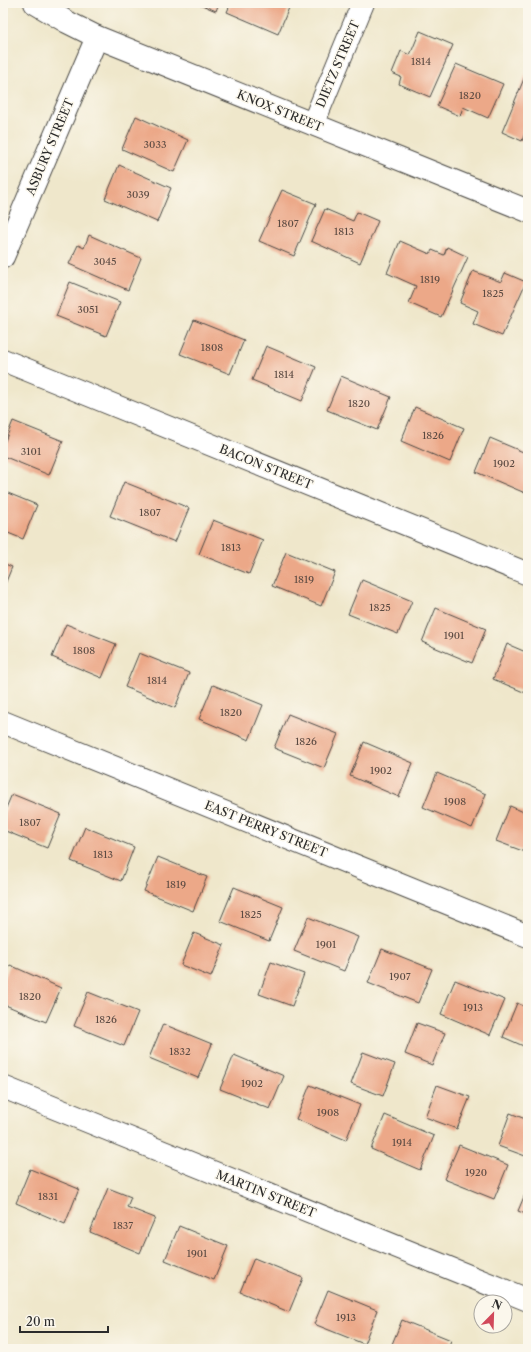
<svg xmlns="http://www.w3.org/2000/svg" width="531" height="1352" font-family="'Libre Caslon Text',serif">
  <style>
    .building { fill: #eca888 }
    .lines { fill: none; stroke-linecap: round; stroke-linejoin: round }
    .street-casing { stroke: #484743; stroke-width: 24 }
    .street { stroke: #fff; stroke-width: 22 }
    .labels { text-anchor: middle; stroke-width: 3; stroke-linejoin: round; paint-order: stroke }
    .number-label { font-size: 10px; fill: #5b4a42 }
    .street-label { font-size: 12px; fill: #2b2b2b; stroke: #fbf7ec }
  </style>
  <rect width="100%" height="100%" fill="#fbf7ec"/>
  <filter id="ink" filterUnits="userSpaceOnUse"><feTurbulence type="fractalNoise" baseFrequency=".025" numOctaves="2"/><feDisplacementMap in="SourceGraphic" scale="8" xChannelSelector="R" yChannelSelector="G"/><feConvolveMatrix kernelMatrix="1 2 1 2 8 2 1 2 1" color-interpolation-filters="sRGB"/></filter>
  <filter id="wash" filterUnits="userSpaceOnUse"><feTurbulence type="fractalNoise" baseFrequency=".012" numOctaves="4" result="noise"/><feDisplacementMap in="SourceGraphic" scale="16" xChannelSelector="R" yChannelSelector="G"/><feGaussianBlur stdDeviation="0.9" result="paint"/><feColorMatrix in="noise" values="0 0 0 0 0 0 0 0 0 0 0 0 0 0 0 0 0 1.4 0 .05"/><feComposite in="paint" operator="in"/></filter>
  <g filter="url(#wash)">
    <rect width="100%" height="100%" fill="#efe7cb"/>
    <g id="blocks">
      <!-- building -->
      <g class="building">
        <path d="M197,3H219L216,11Z"/>
        <path d="M231,3H291L278,34L227,12Z"/>
        <path d="M420,31L453,45L430,97L399,84L401,77L392,73L401,51L410,55Z"/>
        <path d="M456,64L503,84L488,118L463,107L460,116L437,106Z"/>
        <path d="M528,69V131L526,130L522,141L502,132Z"/>
        <path d="M3,86L7,88L3,98Z"/>
        <path d="M136,116L188,140L174,172L122,149Z"/>
        <path d="M119,165L171,188L157,222L105,199Z"/>
        <path d="M282,190L316,204L294,256L259,241Z"/>
        <path d="M325,209L353,221L357,212L378,221L360,263L311,241Z"/>
        <path d="M89,235L141,258L128,290L69,264L78,245L84,248Z"/>
        <path d="M400,241L430,254L432,250L444,255L447,247L468,257L441,317L409,303L416,286L387,273Z"/>
        <path d="M473,271L501,282L505,273L526,282L502,336L473,324L478,311L460,303Z"/>
        <path d="M70,282L120,302L106,336L56,316Z"/>
        <path d="M194,320L244,340L230,374L180,354Z"/>
        <path d="M266,346L316,367L302,401L252,380Z"/>
        <path d="M341,376L391,397L377,430L327,410Z"/>
        <path d="M415,407L464,428L450,462L401,441Z"/>
        <path d="M13,421L63,441L49,475L3,456V446Z"/>
        <path d="M490,438L528,454V486L525,493L476,472Z"/>
        <path d="M124,482L189,508L175,542L110,516Z"/>
        <path d="M3,491L37,505L23,539L3,531Z"/>
        <path d="M213,520L263,540L249,574L199,554Z"/>
        <path d="M286,552L335,572L321,606L272,586Z"/>
        <path d="M3,563L12,567L3,589Z"/>
        <path d="M362,580L412,601L398,634L348,614Z"/>
        <path d="M436,608L486,629L472,663L422,642Z"/>
        <path d="M66,624L116,644L102,678L52,657Z"/>
        <path d="M507,644L528,653V694L493,679Z"/>
        <path d="M139,653L189,673L175,708L125,687Z"/>
        <path d="M213,685L263,705L249,740L199,719Z"/>
        <path d="M288,714L338,734L324,768L274,748Z"/>
        <path d="M364,742L413,763L399,797L350,776Z"/>
        <path d="M437,773L486,794L472,828L423,807Z"/>
        <path d="M12,794L61,814L47,848L3,830V815Z"/>
        <path d="M510,806L528,814V853L496,841Z"/>
        <path d="M85,827L134,847L121,881L71,861Z"/>
        <path d="M158,857L207,877L193,911L144,891Z"/>
        <path d="M234,887L283,907L269,941L220,921Z"/>
        <path d="M308,917L358,937L344,971L294,951Z"/>
        <path d="M194,933L224,945L211,977L181,965Z"/>
        <path d="M382,949L432,969L418,1003L368,983Z"/>
        <path d="M271,962L304,974L292,1006L259,994Z"/>
        <path d="M10,965L61,988L46,1022L3,1004V981Z"/>
        <path d="M455,980L505,1000L490,1035L441,1014Z"/>
        <path d="M88,992L138,1012L124,1046L74,1026Z"/>
        <path d="M517,1003L528,1008V1048L503,1037Z"/>
        <path d="M417,1023L445,1033L432,1065L405,1054Z"/>
        <path d="M163,1024L212,1044L198,1078L149,1058Z"/>
        <path d="M363,1052L395,1064L383,1096L351,1084Z"/>
        <path d="M234,1055L284,1076L270,1109L220,1089Z"/>
        <path d="M310,1085L360,1105L346,1140L296,1119Z"/>
        <path d="M437,1085L470,1097L457,1129L425,1117Z"/>
        <path d="M510,1113L528,1120V1157L498,1146Z"/>
        <path d="M385,1115L434,1136L420,1170L371,1149Z"/>
        <path d="M459,1145L508,1165L494,1199L444,1179Z"/>
        <path d="M30,1169L79,1189L65,1224L16,1203Z"/>
        <path d="M528,1187V1215L518,1211Z"/>
        <path d="M108,1188L131,1197L127,1207L155,1218L140,1253L90,1232Z"/>
        <path d="M179,1226L228,1246L214,1280L165,1260Z"/>
        <path d="M254,1258L303,1278L289,1312L240,1292Z"/>
        <path d="M328,1290L377,1310L364,1344L314,1324Z"/>
        <path d="M402,1320L451,1340L448,1349H390Z"/>
      </g>
    </g>
  </g>
  <g filter="url(#ink)">
    <use href="#blocks" fill-opacity="0" stroke="#484743" stroke-width="1"/>
    <g class="lines">
      <!-- street casing -->
      <g class="street-casing">
        <g id="street">
          <path d="M35,3L67,22L97,37L528,211"/>
          <path d="M313,124L363,3"/>
          <path d="M3,257L97,37"/>
          <path d="M3,360L528,574"/>
          <path d="M3,722L528,936"/>
          <path d="M3,1087L528,1300"/>
        </g>
      </g>
      <!-- street -->
      <use href="#street" class="street"/>
    </g>
  </g>
  <g class="labels">
    <!-- number labels -->
    <g class="number-label">
      <text x="421" y="65">1814</text>
      <text x="470" y="99">1820</text>
      <text x="155" y="148">3033</text>
      <text x="138" y="198">3039</text>
      <text x="288" y="227">1807</text>
      <text x="344" y="235">1813</text>
      <text x="105" y="265">3045</text>
      <text x="430" y="283">1819</text>
      <text x="493" y="297">1825</text>
      <text x="88" y="313">3051</text>
      <text x="212" y="351">1808</text>
      <text x="284" y="378">1814</text>
      <text x="359" y="407">1820</text>
      <text x="433" y="439">1826</text>
      <text x="31" y="455">3101</text>
      <text x="504" y="467">1902</text>
      <text x="150" y="516">1807</text>
      <text x="231" y="551">1813</text>
      <text x="304" y="583">1819</text>
      <text x="380" y="611">1825</text>
      <text x="454" y="639">1901</text>
      <text x="84" y="654">1808</text>
      <text x="157" y="684">1814</text>
      <text x="231" y="716">1820</text>
      <text x="306" y="745">1826</text>
      <text x="381" y="774">1902</text>
      <text x="455" y="805">1908</text>
      <text x="30" y="826">1807</text>
      <text x="103" y="858">1813</text>
      <text x="176" y="888">1819</text>
      <text x="251" y="918">1825</text>
      <text x="326" y="948">1901</text>
      <text x="400" y="980">1907</text>
      <text x="30" y="1000">1820</text>
      <text x="473" y="1011">1913</text>
      <text x="106" y="1023">1826</text>
      <text x="180" y="1055">1832</text>
      <text x="252" y="1087">1902</text>
      <text x="328" y="1116">1908</text>
      <text x="402" y="1146">1914</text>
      <text x="476" y="1176">1920</text>
      <text x="48" y="1200">1831</text>
      <text x="123" y="1229">1837</text>
      <text x="197" y="1257">1901</text>
      <text x="346" y="1321">1913</text>
    </g>
    <!-- street labels -->
    <g class="street-label">
      <text transform="translate(338 64) rotate(-67)" y="4">DIETZ STREET</text>
      <text transform="translate(280 111) rotate(22)" y="4">KNOX STREET</text>
      <text transform="translate(50 147) rotate(-67)" y="4">ASBURY STREET</text>
      <text transform="translate(266 467) rotate(22)" y="4">BACON STREET</text>
      <text transform="translate(266 829) rotate(22)" y="4">EAST PERRY STREET</text>
      <text transform="translate(266 1194) rotate(22)" y="4">MARTIN STREET</text>
    </g>
  </g>
  <!-- margin -->
  <rect width="531" height="1352" fill="none" stroke="#fbf7ec" stroke-width="16"/>
  <!-- north arrow -->
  <g transform="translate(493 1314) rotate(23)"><circle r="19" fill="#fbf7ec" stroke="#a8a59f"/>
  <path d="M0-3L7 15L0 10L-7 15Z" fill="#d1495b"/>
  <text y="-6" font-size="11" font-weight="bold" text-anchor="middle" fill="#2b2b2b">N</text>
  </g>
  <!-- scale -->
  <path d="M20 1326v6h88v-6" fill="none" stroke="#2b2b2b" stroke-width="2"/>
  <text x="26" y="1326" font-size="12" fill="#2b2b2b" stroke="#fbf7ec" stroke-width="3" paint-order="stroke">20 m</text>
</svg>
